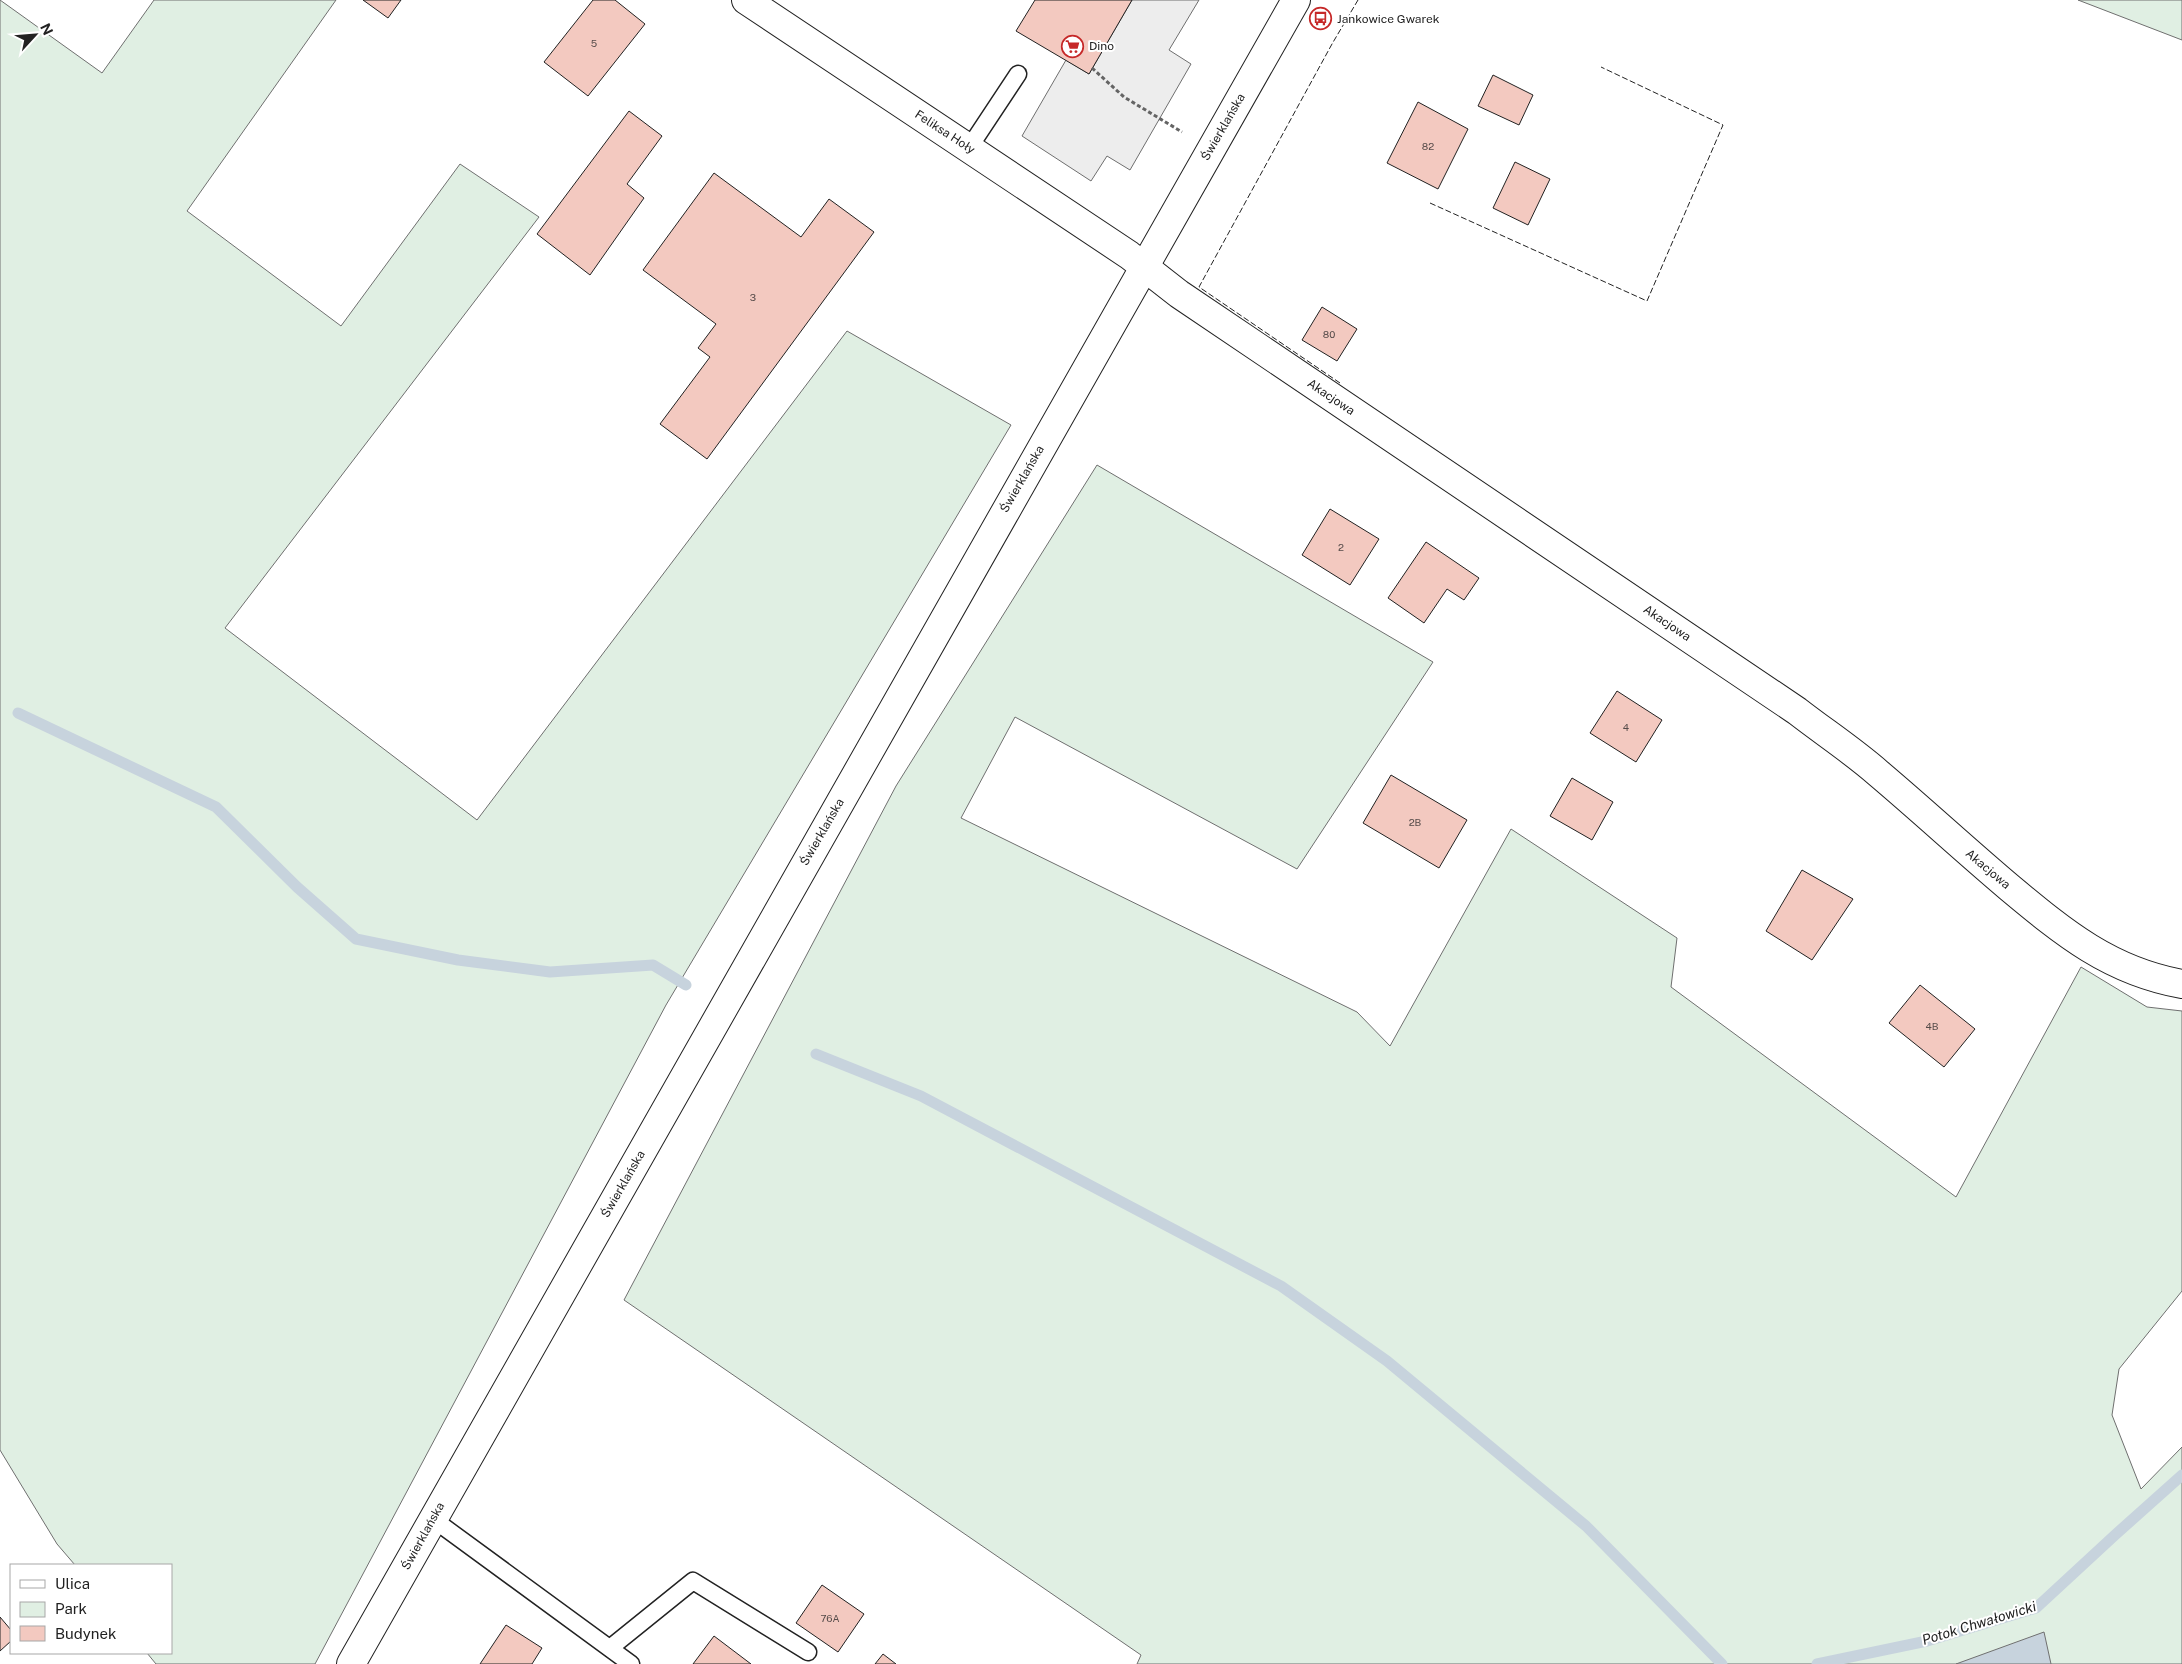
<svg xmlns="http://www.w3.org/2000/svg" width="2182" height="1664" font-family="'Public Sans',sans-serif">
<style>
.green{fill:#e0efe3;stroke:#6f6f6f}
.parking{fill:#ededed;stroke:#6f6f6f}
.water{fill:#c7d3dd;stroke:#6f6f6f}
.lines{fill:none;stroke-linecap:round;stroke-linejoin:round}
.stream{stroke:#c7d3dd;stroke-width:11}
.building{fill:#f3c9c0;stroke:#222}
.service-casing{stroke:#222;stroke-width:19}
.minor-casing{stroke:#222;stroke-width:30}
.secondary-casing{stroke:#222;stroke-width:30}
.path{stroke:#646464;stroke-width:3;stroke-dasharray:4 2.5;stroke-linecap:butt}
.service{stroke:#fff;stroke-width:16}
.minor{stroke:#fff;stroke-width:28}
.secondary{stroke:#fff;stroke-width:28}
.fence{stroke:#222;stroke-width:1;stroke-dasharray:6 2.5;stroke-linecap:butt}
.labels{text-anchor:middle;stroke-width:4;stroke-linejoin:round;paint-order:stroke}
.number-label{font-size:10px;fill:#564c4a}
.poi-label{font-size:12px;fill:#222;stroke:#fff;text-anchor:start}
.street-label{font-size:12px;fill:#222;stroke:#fff}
.water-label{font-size:14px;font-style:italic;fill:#222;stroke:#fff}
</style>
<rect width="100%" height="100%" fill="#fff"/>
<!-- green -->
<g class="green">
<polygon points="0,0 102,73 154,0 336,0 187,211 341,326 460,164 539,217 225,628 477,820 847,331 1011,425 666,1005 315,1664 156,1664 147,1653 171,1653 171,1565 75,1565 57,1544 0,1450"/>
<polygon points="2078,0 2182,0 2182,40"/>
<polygon points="1097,465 1433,662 1297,869 1015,717 961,818 1357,1012 1390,1046 1511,829 1677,938 1671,987 1956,1197 2081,967 2147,1007 2182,1011 2182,1291 2119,1369 2112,1415 2141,1489 2182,1447 2182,1664 1137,1664 1141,1655 624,1300 896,786"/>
</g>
<!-- parking -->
<polygon class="parking" points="1132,0 1199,0 1169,50 1191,64 1130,170 1107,156 1091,181 1022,136 1066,60 1089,74"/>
<!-- water -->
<polygon class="water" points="2044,1632 2051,1664 1956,1664"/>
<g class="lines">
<!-- stream -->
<g class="stream">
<polyline points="18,713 216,807 297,887 356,939 458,960 550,972 653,965 686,985"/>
<polyline points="816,1054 921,1096 1281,1286 1387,1361 1586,1526 1722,1664"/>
<polyline points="1817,1664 1927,1641 2036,1608 2115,1535 2182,1475"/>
</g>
</g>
<!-- building -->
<g class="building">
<polygon points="363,0 401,0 388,18"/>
<polygon points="593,0 615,0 645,24 588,96 544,62"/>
<polygon points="1035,0 1132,0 1089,74 1016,31"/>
<polygon points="1493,75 1533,95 1519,125 1478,106"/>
<polygon points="1418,102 1468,129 1438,189 1387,163"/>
<polygon points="629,111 662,136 627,184 644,198 590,275 537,234"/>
<polygon points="1515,162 1550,179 1528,225 1493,208"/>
<polygon points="714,173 801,237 829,199 874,232 707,459 660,424 710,357 698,348 716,324 643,270"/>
<polygon points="1322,307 1357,329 1337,361 1302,340"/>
<polygon points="1330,509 1379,539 1350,585 1302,555"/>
<polygon points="1426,542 1479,578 1464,600 1447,589 1424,623 1388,598"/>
<polygon points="1617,691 1662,720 1636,762 1590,733"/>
<polygon points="1391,775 1467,820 1439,868 1363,823"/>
<polygon points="1572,778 1613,802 1592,840 1550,816"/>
<polygon points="1802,870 1853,899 1812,960 1766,931"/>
<polygon points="1920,985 1975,1029 1944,1067 1889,1023"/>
<polygon points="822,1585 864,1614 838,1652 796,1623"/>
<polygon points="0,1617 11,1630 11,1641 0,1651"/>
<polygon points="506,1625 542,1648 532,1664 480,1664"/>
<polygon points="714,1636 751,1664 693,1664"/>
<polygon points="883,1654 896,1664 875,1664"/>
</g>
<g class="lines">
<defs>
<g id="service">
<polyline points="969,148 1018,74"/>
<polyline points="433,1519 631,1664"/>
<polyline points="610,1648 693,1581 808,1652"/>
</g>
<path id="minor" d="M 746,0 L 1129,255 L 1179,294 L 1797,711 C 1824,732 1853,751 1878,773 C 1923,811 1965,850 2010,888 C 2064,933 2110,971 2182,984"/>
<polyline id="secondary" points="351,1664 1296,0"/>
</defs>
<!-- service casing -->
<use href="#service" class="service-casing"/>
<!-- minor casing -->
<use href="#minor" class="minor-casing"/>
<!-- secondary casing -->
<use href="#secondary" class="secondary-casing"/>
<!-- path -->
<polyline class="path" points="1092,68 1124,97 1182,132"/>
<!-- service -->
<use href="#service" class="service"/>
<!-- minor -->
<use href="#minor" class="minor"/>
<!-- secondary -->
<use href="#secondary" class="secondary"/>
<!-- fence -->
<g class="fence">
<polyline points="1430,203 1647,301 1723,125 1601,67"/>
<polyline points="1340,383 1199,287 1332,44 1358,0"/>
</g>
</g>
<!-- icons -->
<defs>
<symbol id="bus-ring" viewBox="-11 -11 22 22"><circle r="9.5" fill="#fff" stroke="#c62828" stroke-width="1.5"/><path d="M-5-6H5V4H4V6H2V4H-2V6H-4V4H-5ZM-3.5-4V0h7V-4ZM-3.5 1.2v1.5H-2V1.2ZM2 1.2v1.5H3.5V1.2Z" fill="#c62828"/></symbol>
<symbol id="supermarket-ring" viewBox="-11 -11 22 22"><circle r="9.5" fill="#fff" stroke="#c62828" stroke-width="1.5"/><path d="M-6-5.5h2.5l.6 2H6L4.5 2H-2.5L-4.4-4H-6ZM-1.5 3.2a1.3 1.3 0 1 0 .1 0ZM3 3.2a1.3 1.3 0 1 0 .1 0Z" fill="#c62828"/></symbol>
</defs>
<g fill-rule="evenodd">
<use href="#bus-ring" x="1308" y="6" width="25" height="25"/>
<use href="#supermarket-ring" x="1060" y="34" width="25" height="25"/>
</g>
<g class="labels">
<!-- number labels -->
<g class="number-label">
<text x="594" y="47">5</text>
<text x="1428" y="150">82</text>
<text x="753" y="301">3</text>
<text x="1329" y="338">80</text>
<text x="1341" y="551">2</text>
<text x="1626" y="731">4</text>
<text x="1415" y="826">2B</text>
<text x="1932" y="1030">4B</text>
<text x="830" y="1622">76A</text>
</g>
<!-- poi labels -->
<g class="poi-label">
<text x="1337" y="23">Jankowice Gwarek</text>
<text x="1089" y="50">Dino</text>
</g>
<!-- street labels -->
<g class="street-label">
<text transform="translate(1223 127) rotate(-60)" y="4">Świerklańska</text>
<text transform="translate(945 132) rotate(33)" y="4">Feliksa Hoły</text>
<text transform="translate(1331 397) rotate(34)" y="4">Akacjowa</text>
<text transform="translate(1022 479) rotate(-60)" y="4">Świerklańska</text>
<text transform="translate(1667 623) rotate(34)" y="4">Akacjowa</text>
<text transform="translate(822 832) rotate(-60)" y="4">Świerklańska</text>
<text transform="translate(1988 869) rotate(40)" y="4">Akacjowa</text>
<text transform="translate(623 1184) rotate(-60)" y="4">Świerklańska</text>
<text transform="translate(423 1536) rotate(-61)" y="4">Świerklańska</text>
</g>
<!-- water labels -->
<g class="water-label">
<text transform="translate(1979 1623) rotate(-17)" y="5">Potok Chwałowicki</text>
</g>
</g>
<!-- legend -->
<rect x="10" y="1564" width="162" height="90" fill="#ffffff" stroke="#a7a7a7"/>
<rect x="20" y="1580" width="25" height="8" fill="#ffffff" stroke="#a7a7a7"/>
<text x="55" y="1589" font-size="15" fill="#222222">Ulica</text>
<rect x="20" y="1602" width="25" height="15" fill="#e0efe3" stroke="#a7a7a7"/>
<text x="55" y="1614" font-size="15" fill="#222222">Park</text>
<rect x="20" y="1626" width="25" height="15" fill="#f3c9c0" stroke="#a7a7a7"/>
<text x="55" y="1639" font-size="15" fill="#222222">Budynek</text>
<!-- north arrow -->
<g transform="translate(35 35) rotate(64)" stroke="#ffffff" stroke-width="4" paint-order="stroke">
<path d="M0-4L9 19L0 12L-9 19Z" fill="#222222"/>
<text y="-8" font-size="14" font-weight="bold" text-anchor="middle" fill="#222222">N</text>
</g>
</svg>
